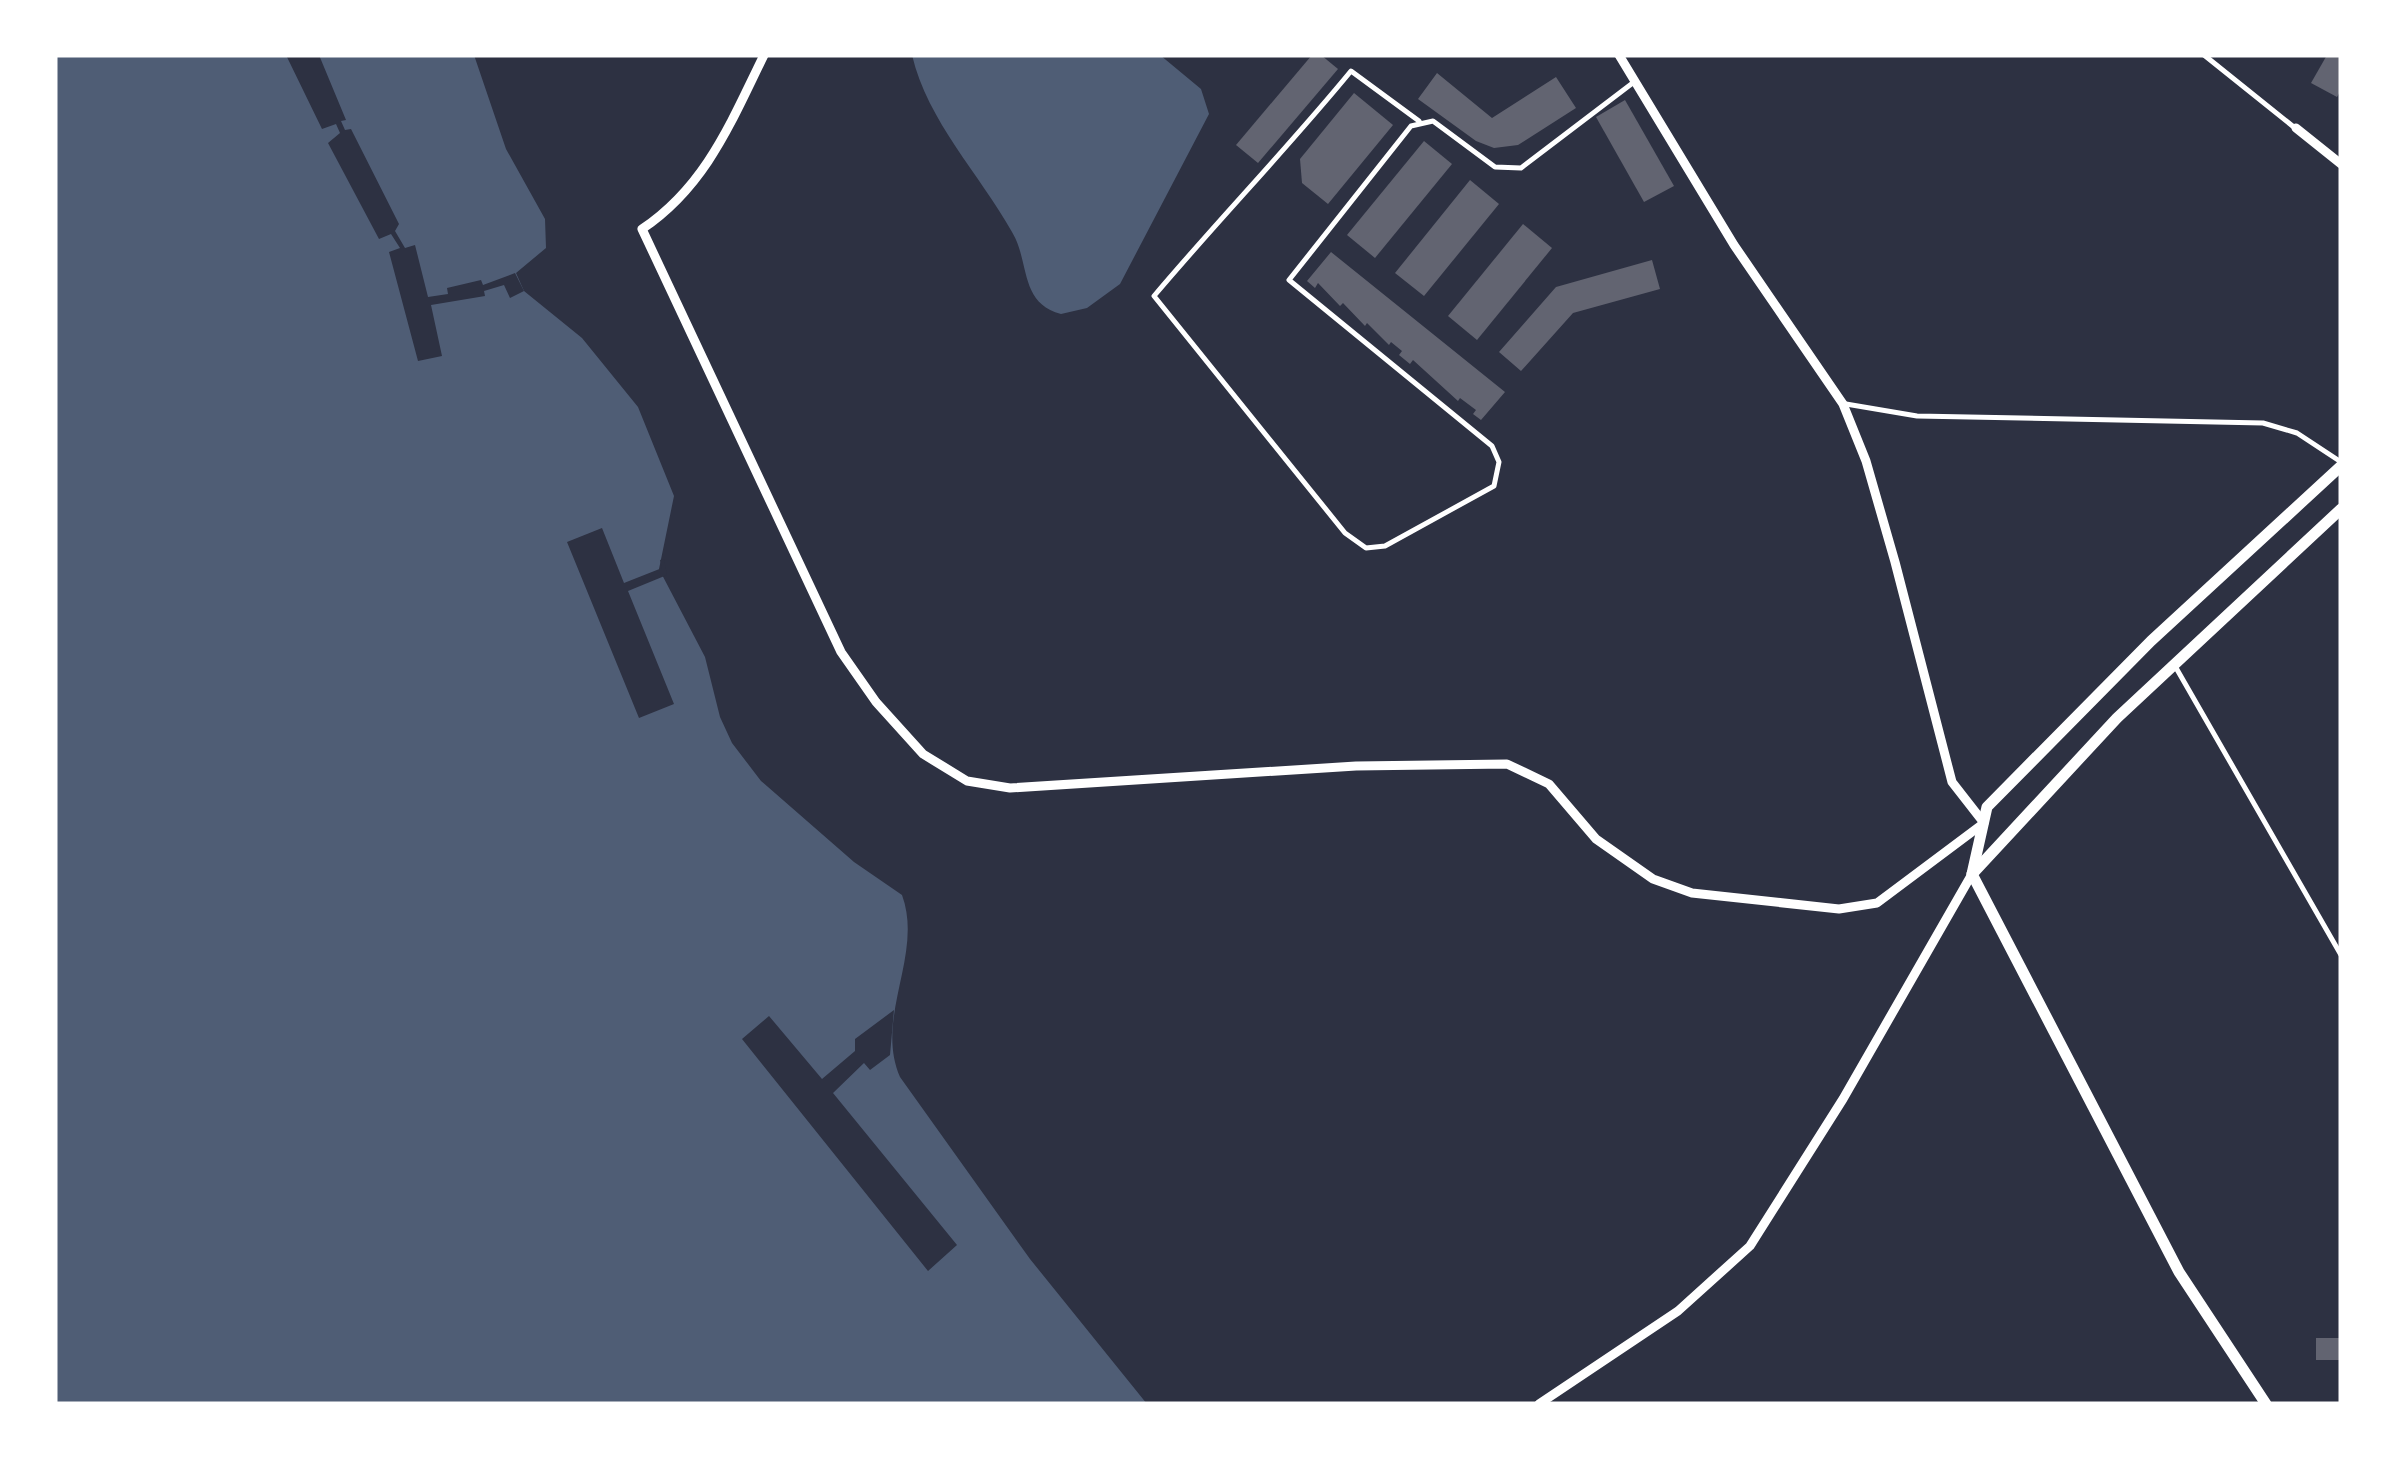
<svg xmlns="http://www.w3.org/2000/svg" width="2396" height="1459" font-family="'PT Sans',sans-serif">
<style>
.water{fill:#4f5d75}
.pier{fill:#2d3142}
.building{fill:#626471}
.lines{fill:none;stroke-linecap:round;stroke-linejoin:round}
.service{stroke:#fff;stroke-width:5}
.minor{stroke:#fff;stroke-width:9}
.tertiary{stroke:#fff;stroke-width:11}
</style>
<rect width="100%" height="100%" fill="#2d3142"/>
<!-- water -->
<g class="water">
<path d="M 55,55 L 474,55 L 506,149 L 545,219 L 546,248 L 516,273 L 524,291 L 582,338 L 638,407 L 674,496 L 659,569 L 705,657 L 720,717 L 732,743 L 761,781 L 854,862 L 902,895 C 924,955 874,1017 900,1077 L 1030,1259 L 1147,1404 L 55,1404 Z"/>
<path d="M 912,55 L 1160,55 L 1201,89 L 1209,114 L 1120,284 L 1087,308 L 1061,314 C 1019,303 1030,262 1012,232 C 979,173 928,122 912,55 Z"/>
</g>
<!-- pier -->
<g class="pier">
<polygon points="286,55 319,55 346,120 341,121 345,130 351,129 399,224 395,231 405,248 415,245 428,297 448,294 447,288 481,280 483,285 515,273 524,291 510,298 504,285 484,291 485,296 431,305 442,356 418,361 389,252 400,248 391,234 379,239 328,143 340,133 336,124 322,129"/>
<polygon points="602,528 624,583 662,568 660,560 664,559 667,575 628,591 674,704 639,718 567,542"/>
<polygon points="894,1010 890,1055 870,1070 864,1063 833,1093 957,1245 928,1271 742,1039 769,1016 822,1079 855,1051 855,1039"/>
</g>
<!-- building -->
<g class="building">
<polygon points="1312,55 1321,55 1338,69 1258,163 1236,145"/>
<polygon points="2327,55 2341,55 2341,90 2337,97 2311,83"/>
<polygon points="1437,73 1492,118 1556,77 1576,108 1518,145 1494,148 1476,141 1418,99"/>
<polygon points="1354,93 1393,125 1328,204 1302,183 1300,159"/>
<polygon points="1625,100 1674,186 1644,202 1596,117"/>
<polygon points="1424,141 1452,164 1375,258 1347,235"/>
<polygon points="1470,180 1499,204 1424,296 1395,273"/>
<polygon points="1523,224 1552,248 1477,340 1448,316"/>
<polygon points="1331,252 1505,392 1481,420 1473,414 1476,410 1460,398 1458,401 1413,360 1410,364 1399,355 1402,351 1391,342 1389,345 1367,323 1365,326 1343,303 1340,306 1318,283 1315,288 1307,281"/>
<polygon points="1652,260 1660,289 1573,313 1521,371 1499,352 1556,287"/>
<rect x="2316" y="1338" width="25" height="22"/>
</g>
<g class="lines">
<!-- service -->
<g class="service">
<polyline points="2204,55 2295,128"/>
<path d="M 1419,121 L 1351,71 C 1287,149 1219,219 1154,296 L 1345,533 L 1366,548 L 1385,546 L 1494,486 L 1499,462 L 1492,446 L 1289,280 L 1411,126 L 1433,121 L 1495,167 L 1521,168 L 1634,82"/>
<polyline points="1846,404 1917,416 2263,423 2297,433 2341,462"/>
<polyline points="2175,666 2341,955"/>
</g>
<!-- minor -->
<g class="minor">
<path d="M 764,55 C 731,122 706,186 642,229 L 841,652 L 876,702 L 923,754 L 967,781 L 1010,788 L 1356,766 L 1507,764 L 1549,784 L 1596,839 L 1653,879 L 1692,893 L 1839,909 L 1877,903 L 1984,823 L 1952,782 L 1895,562 L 1866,461 L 1843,404 L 1734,245 L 1619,55"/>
<polyline points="2296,128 2341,164"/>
<polyline points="1539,1404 1678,1311 1750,1246 1843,1099 1972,874"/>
</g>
<!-- tertiary -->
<g class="tertiary">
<polyline points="1975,871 2117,718 2341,509"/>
<polyline points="1972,874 2179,1272 2266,1404"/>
<polyline points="1972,874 1987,807 2151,641 2341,466"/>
</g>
</g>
<!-- border -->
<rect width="2396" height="1459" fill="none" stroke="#ffffff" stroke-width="115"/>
</svg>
